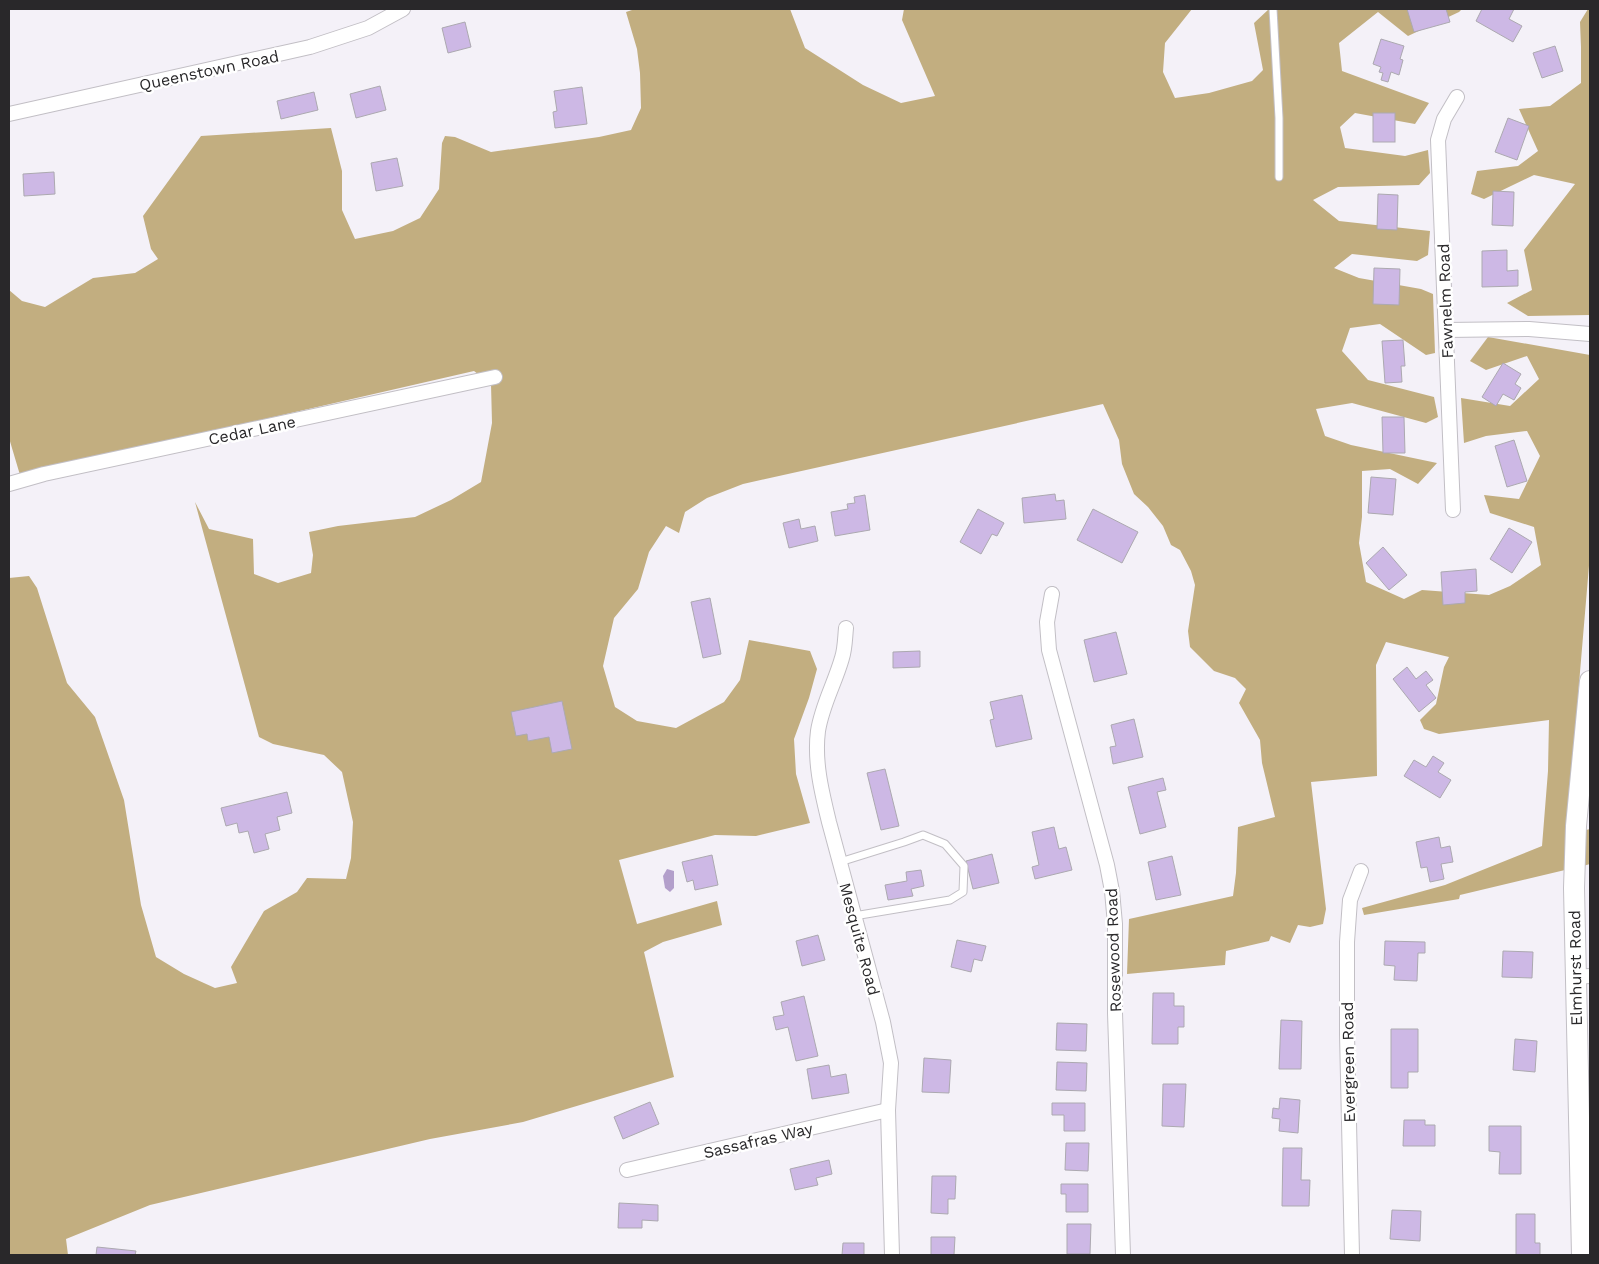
<svg xmlns="http://www.w3.org/2000/svg" width="1599" height="1264" font-family="'Work Sans',sans-serif">
<style>
.forest{fill:#c2ae80}
.water{fill:#b39fcb}
.building{fill:#cdb8e5;stroke:#aca9b0}
.lines{fill:none;stroke-linecap:round;stroke-linejoin:round}
.lane-casing{stroke:#c2bfc5;stroke-width:9}
.street-casing{stroke:#c2bfc5;stroke-width:16}
.secondary-casing{stroke:#c2bfc5;stroke-width:22}
.lane{stroke:#fff;stroke-width:7}
.street{stroke:#fff;stroke-width:14}
.secondary{stroke:#fff;stroke-width:20}
.labels{text-anchor:middle;stroke-width:5;stroke-linejoin:round;paint-order:stroke}
.street-label{font-size:16px;fill:#29282a;stroke:#fff}
</style>
<rect width="100%" height="100%" fill="#f4f1f8"/>
<!-- forest -->
<g class="forest">
<polygon points="635,9 790,9 805,48 863,85 901,103 935,96 902,20 904,9 1192,9 1165,43 1163,72 1175,98 1209,93 1252,81 1263,70 1254,23 1269,9 1462,9 1459,12 1408,36 1378,12 1339,43 1342,71 1429,103 1415,124 1355,113 1340,127 1345,148 1405,156 1428,150 1430,173 1419,185 1338,187 1313,200 1339,221 1430,231 1428,255 1417,261 1352,254 1334,268 1359,278 1421,289 1433,294 1435,353 1426,355 1380,324 1350,328 1342,351 1368,380 1434,397 1438,417 1426,423 1352,403 1316,409 1325,436 1351,445 1437,463 1418,484 1390,469 1362,471 1362,517 1359,543 1366,582 1404,599 1422,590 1489,595 1510,586 1541,565 1534,527 1490,513 1484,495 1519,499 1540,456 1527,431 1486,436 1464,443 1461,398 1510,406 1539,379 1527,356 1486,370 1470,361 1488,337 1590,355 1590,554 1580,672 1565,870 1460,895 1459,899 1364,915 1362,908 1445,885 1542,846 1548,771 1549,720 1439,734 1424,729 1420,720 1436,704 1444,667 1449,657 1386,642 1376,665 1377,776 1311,782 1326,909 1323,924 1310,927 1298,925 1290,943 1271,936 1269,941 1226,951 1225,965 1127,974 1129,919 1233,896 1236,873 1238,827 1275,817 1262,763 1260,740 1239,703 1246,689 1235,678 1214,671 1190,647 1188,631 1195,585 1191,571 1180,550 1171,545 1163,526 1148,507 1134,494 1122,464 1119,440 1103,404 743,484 707,498 685,512 679,533 666,526 649,552 638,589 614,618 603,666 615,707 637,721 676,728 724,702 740,680 749,640 810,651 817,669 809,698 794,739 796,774 810,823 756,836 715,835 619,860 637,924 717,901 722,925 663,942 644,952 674,1077 523,1122 430,1139 150,1205 66,1239 68,1255 9,1255 9,578 29,576 37,588 67,683 95,717 124,800 141,905 156,957 184,974 215,988 237,983 231,967 264,911 297,892 307,878 346,879 351,858 353,822 342,772 324,755 273,744 259,737 195,502 209,529 253,539 254,574 278,583 311,573 313,555 309,532 338,526 415,517 451,500 481,482 492,423 491,384 474,371 20,475 9,438 9,290 22,301 45,307 93,278 135,273 158,259 151,249 143,216 201,136 331,128 342,171 342,210 355,239 393,231 420,218 439,189 442,143 445,136 455,137 491,152 599,137 631,130 641,108 640,73 637,49 626,12"/>
<polygon points="1588,9 1590,9 1590,315 1528,316 1507,303 1532,290 1524,250 1575,184 1534,175 1484,199 1471,194 1477,171 1518,166 1538,151 1519,109 1550,106 1581,83 1581,47 1580,22"/>
<polygon points="1590,829 1590,864 1583,866 1586,830"/>
</g>
<!-- water -->
<polygon class="water" points="667,869 674,871 674,888 670,892 665,888 663,876"/>
<!-- building -->
<g class="building">
<polygon points="1407,9 1446,9 1450,22 1414,32"/>
<polygon points="1482,9 1514,9 1509,19 1522,26 1513,42 1476,21"/>
<polygon points="465,22 471,47 448,53 442,28"/>
<polygon points="1381,39 1404,46 1400,59 1403,60 1399,75 1391,72 1388,82 1381,80 1383,73 1379,72 1381,67 1373,64"/>
<polygon points="1555,46 1563,71 1542,78 1533,53"/>
<polygon points="380,86 386,110 356,118 350,94"/>
<polygon points="582,87 587,124 555,128 553,112 557,111 554,91"/>
<polygon points="314,92 318,110 281,119 277,101"/>
<rect x="1373" y="113" width="22" height="29"/>
<polygon points="1508,118 1529,126 1517,160 1495,152"/>
<polygon points="397,158 403,186 376,191 371,163"/>
<polygon points="54,172 55,194 24,196 23,174"/>
<polygon points="1493,191 1514,192 1513,226 1492,225"/>
<polygon points="1378,194 1398,195 1397,230 1377,229"/>
<polygon points="1507,250 1507,271 1518,270 1518,286 1482,287 1482,251"/>
<polygon points="1374,268 1400,269 1399,305 1373,304"/>
<polygon points="1403,340 1405,366 1401,366 1402,382 1385,383 1382,341"/>
<polygon points="1503,363 1521,374 1515,384 1521,388 1514,400 1503,394 1496,406 1482,397"/>
<polygon points="1382,417 1404,417 1405,453 1383,453"/>
<polygon points="1514,440 1527,481 1507,487 1495,446"/>
<polygon points="1371,477 1396,479 1393,515 1368,513"/>
<polygon points="1055,494 1056,501 1064,500 1066,519 1024,523 1022,498"/>
<polygon points="865,495 870,530 835,536 831,512 848,509 847,504 855,503 854,497"/>
<polygon points="978,509 1004,523 997,536 992,534 981,554 960,542"/>
<polygon points="1093,509 1138,532 1122,563 1077,540"/>
<polygon points="799,519 801,529 815,526 818,541 789,548 783,523"/>
<polygon points="1509,528 1532,542 1512,573 1490,559"/>
<polygon points="1383,547 1407,575 1389,590 1366,563"/>
<polygon points="1476,569 1477,591 1465,592 1465,603 1443,605 1441,572"/>
<polygon points="710,598 721,654 703,658 691,602"/>
<polygon points="1116,632 1127,674 1094,682 1084,640"/>
<polygon points="920,651 920,667 893,668 893,652"/>
<polygon points="1407,667 1416,679 1426,671 1433,680 1426,685 1436,698 1419,712 1393,679"/>
<polygon points="1022,695 1032,739 996,747 990,720 994,719 990,702"/>
<polygon points="562,701 572,749 552,753 549,737 528,741 527,734 516,736 511,712"/>
<polygon points="1134,719 1143,757 1113,764 1110,747 1116,746 1111,725"/>
<polygon points="1433,756 1444,763 1438,772 1451,780 1440,798 1404,776 1414,760 1426,767"/>
<polygon points="885,769 899,826 881,830 867,773"/>
<polygon points="1163,778 1166,790 1157,792 1166,827 1140,834 1128,787"/>
<polygon points="287,792 292,813 277,817 280,830 265,834 269,849 254,853 248,831 239,833 237,823 226,826 221,808"/>
<polygon points="1054,827 1059,849 1066,847 1072,870 1035,879 1032,867 1039,865 1032,832"/>
<polygon points="1439,837 1441,848 1450,846 1453,862 1441,864 1444,879 1430,882 1427,867 1421,868 1416,842"/>
<polygon points="992,854 999,883 973,889 966,861"/>
<polygon points="712,855 718,885 695,890 693,880 687,882 682,862"/>
<polygon points="1172,856 1181,895 1156,900 1148,862"/>
<polygon points="921,870 924,886 911,889 913,896 888,900 885,885 907,881 906,872"/>
<polygon points="818,935 825,960 802,966 796,941"/>
<polygon points="957,940 986,946 982,961 974,959 971,972 951,967"/>
<polygon points="1385,941 1425,942 1425,953 1418,953 1417,981 1394,980 1395,966 1384,965"/>
<polygon points="1503,951 1533,952 1532,978 1502,977"/>
<polygon points="1153,993 1174,993 1174,1006 1184,1006 1184,1027 1178,1027 1178,1044 1152,1044"/>
<polygon points="804,996 818,1056 796,1061 788,1027 776,1030 773,1017 784,1015 781,1002"/>
<polygon points="1281,1020 1302,1021 1301,1069 1279,1069"/>
<polygon points="1057,1023 1087,1024 1086,1051 1056,1050"/>
<polygon points="1391,1029 1418,1029 1418,1072 1408,1072 1408,1088 1391,1088"/>
<polygon points="1515,1039 1537,1041 1535,1072 1513,1070"/>
<polygon points="924,1058 951,1060 949,1093 922,1092"/>
<polygon points="1057,1062 1087,1063 1086,1091 1056,1090"/>
<polygon points="829,1065 831,1077 846,1074 849,1093 812,1099 807,1069"/>
<polygon points="1163,1084 1186,1084 1184,1127 1162,1126"/>
<polygon points="1280,1098 1300,1100 1298,1133 1279,1131 1280,1119 1272,1118 1273,1108 1279,1109"/>
<polygon points="650,1102 659,1124 623,1139 614,1117"/>
<polygon points="1052,1103 1085,1103 1085,1131 1064,1131 1064,1115 1052,1115"/>
<polygon points="1404,1120 1425,1120 1425,1125 1435,1125 1435,1146 1403,1146"/>
<polygon points="1489,1126 1521,1126 1521,1174 1499,1174 1500,1152 1489,1151"/>
<polygon points="1066,1143 1089,1143 1088,1171 1065,1170"/>
<polygon points="1283,1148 1302,1148 1301,1180 1310,1180 1309,1206 1282,1206"/>
<polygon points="829,1160 832,1174 816,1178 818,1185 795,1190 790,1169"/>
<polygon points="932,1176 956,1176 955,1199 948,1199 948,1214 931,1213"/>
<polygon points="1061,1184 1088,1184 1088,1212 1066,1212 1066,1194 1061,1194"/>
<polygon points="619,1203 658,1205 658,1221 642,1220 642,1228 618,1228"/>
<polygon points="1392,1210 1421,1211 1420,1241 1390,1239"/>
<polygon points="1516,1214 1535,1214 1535,1243 1540,1243 1540,1255 1516,1255"/>
<polygon points="1067,1224 1091,1224 1090,1254 1067,1254"/>
<polygon points="931,1237 955,1237 954,1255 931,1255"/>
<polygon points="843,1243 864,1243 864,1255 842,1255"/>
<polygon points="97,1247 136,1251 135,1255 96,1255"/>
</g>
<g class="lines">
<defs>
<g id="lane">
<polyline points="1273,9 1279,118 1279,177"/>
<polyline points="840,862 904,842 923,835 945,844 964,866 963,892 950,900 854,916"/>
</g>
<g id="street">
<polyline points="9,114 310,47 368,28 403,9"/>
<polyline points="1446,330 1529,329 1590,334"/>
<polyline points="9,484 44,474 495,377"/>
<polyline points="1453,510 1438,140 1444,119 1457,97"/>
<polyline points="1052,594 1047,622 1049,650 1107,865 1112,891 1115,924 1115,1013 1123,1255"/>
<path d="M 846,628 C 845,638 845,649 842,658 C 835,683 822,705 818,731 C 814,762 822,793 829,822 L 883,1022 L 891,1063 L 888,1110 L 892,1255"/>
<polyline points="1575,977 1590,976"/>
<polyline points="627,1170 888,1110"/>
<polyline points="1352,1255 1347,1034 1347,942 1350,900 1361,871"/>
</g>
<polyline id="secondary" points="1582,1255 1574,888 1576,826 1590,681"/>
</defs>
<!-- lane casing -->
<use href="#lane" class="lane-casing"/>
<!-- street casing -->
<use href="#street" class="street-casing"/>
<!-- secondary casing -->
<use href="#secondary" class="secondary-casing"/>
<!-- lane -->
<use href="#lane" class="lane"/>
<!-- street -->
<use href="#street" class="street"/>
<!-- secondary -->
<use href="#secondary" class="secondary"/>
</g>
<g class="labels">
<!-- street labels -->
<g class="street-label">
<text transform="translate(209 70) rotate(-12)" y="6">Queenstown Road</text>
<text transform="translate(1445 301) rotate(-92)" y="6">Fawnelm Road</text>
<text transform="translate(252 430) rotate(-12)" y="6">Cedar Lane</text>
<text transform="translate(860 939) rotate(75)" y="6">Mesquite Road</text>
<text transform="translate(1113 950) rotate(-92)" y="6">Rosewood Road</text>
<text transform="translate(1575 968) rotate(-91)" y="6">Elmhurst Road</text>
<text transform="translate(1348 1062) rotate(-91)" y="6">Evergreen Road</text>
<text transform="translate(758 1140) rotate(-13)" y="6">Sassafras Way</text>
</g>
</g>
<!-- border -->
<rect width="1599" height="1264" fill="none" stroke="#29282a" stroke-width="20"/>
</svg>
